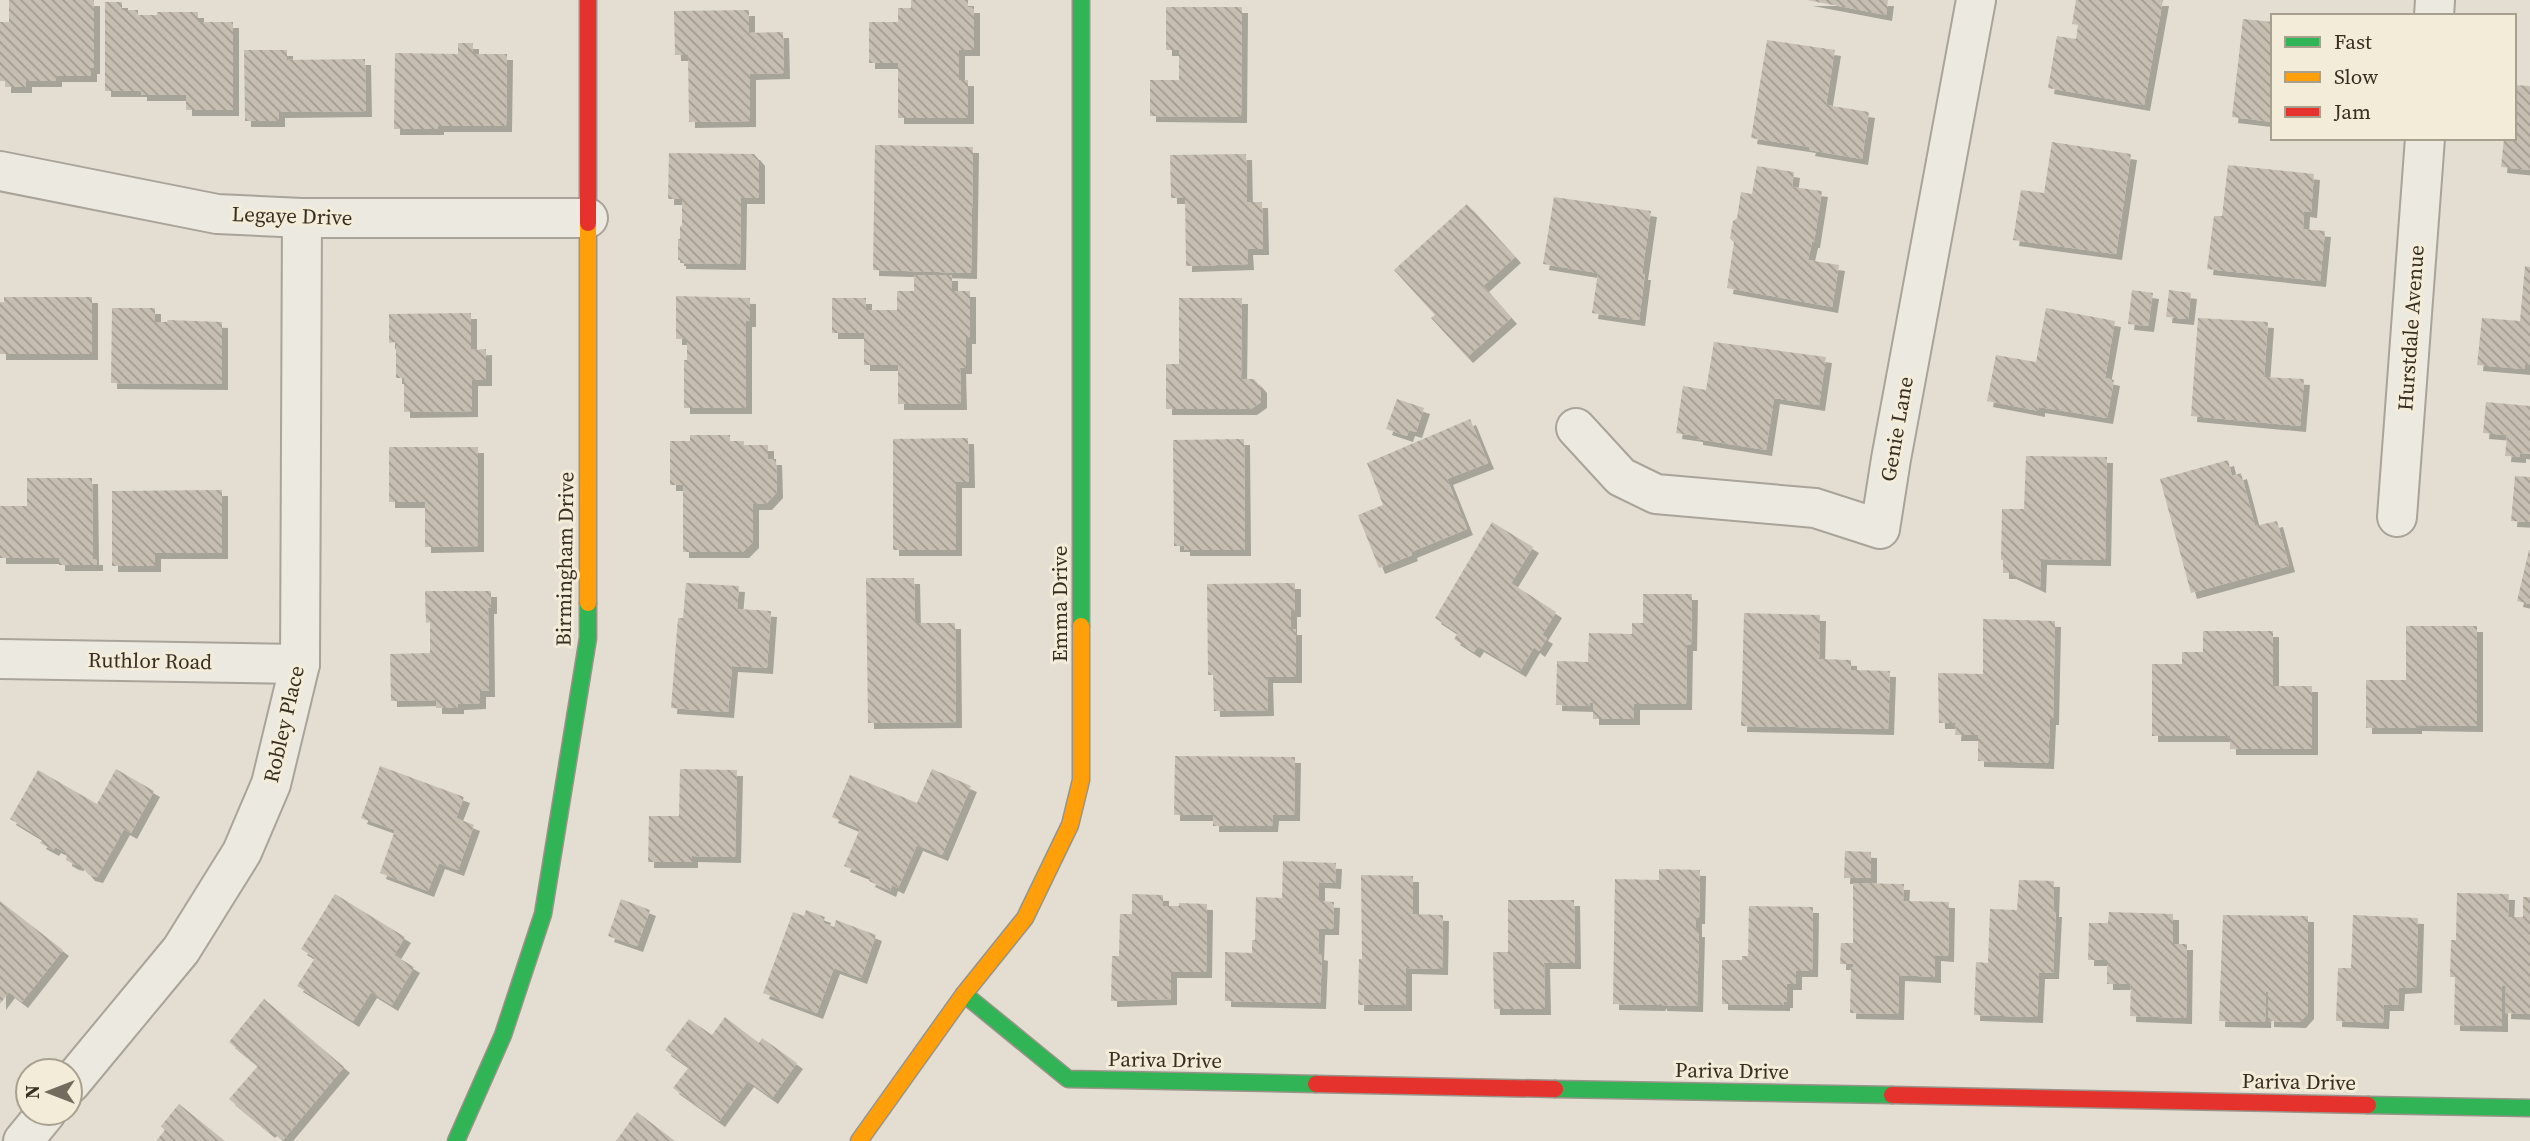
<svg xmlns="http://www.w3.org/2000/svg" width="2530" height="1141" font-family="'Source Serif 4',serif">
<style>
.building{fill:url(#building-back-hatch);filter:url(#shadow)}
.lines{fill:none;stroke-linecap:round;stroke-linejoin:round}
.street-casing{stroke:#a9a399;stroke-width:42}
.fast-casing{stroke:#999389;stroke-width:19}
.slow-casing{stroke:#999389;stroke-width:19}
.jam-casing{stroke:#999389;stroke-width:19}
.street{stroke:#ece9e1;stroke-width:38}
.fast{stroke:#30b455;stroke-width:16}
.slow{stroke:#ff9f0a;stroke-width:16}
.jam{stroke:#e5322d;stroke-width:16}
.labels{text-anchor:middle;stroke-width:6;stroke-linejoin:round;paint-order:stroke}
.street-label{font-size:21px;fill:#382d21;stroke:#f3ecd8}
</style>
<defs>
<pattern id="building-back-hatch" width="6" height="6" patternUnits="userSpaceOnUse" patternTransform="scale(1.75)"><rect width="6" height="6" fill="#c7beb2"/><path d="M-1 5l2 2M0 0l6 6M5-1l2 2" fill="none" stroke="#a39b90"/></pattern>
<filter id="shadow"><feDropShadow dx="6" dy="6" stdDeviation="0" flood-color="#0004"/></filter>
</defs>
<rect width="100%" height="100%" fill="#e3ded1"/>
<!-- building -->
<g class="building">
<polygon points="9,0 94,0 94,68 91,68 91,76 56,76 56,81 26,81 26,87 5,87 5,81 0,81 0,22 9,22"/>
<polygon points="911,0 968,0 968,7 974,7 974,50 959,50 959,80 968,80 968,118 898,118 898,63 869,63 869,22 898,22 898,8 911,8"/>
<polygon points="1807,0 1888,0 1886,15"/>
<polygon points="2076,0 2163,0 2144,105 2048,88 2057,36 2076,39 2078,25 2072,24"/>
<polygon points="105,2 122,2 122,10 138,10 138,15 157,15 157,12 198,12 198,22 233,22 233,110 186,110 186,95 141,95 141,91 105,91"/>
<polygon points="1166,7 1242,7 1241,117 1150,116 1150,80 1179,80 1179,50 1166,50"/>
<polygon points="749,10 749,33 783,32 784,73 750,74 750,121 689,122 688,55 675,55 674,11"/>
<polygon points="2243,19 2273,22 2273,122 2232,117"/>
<polygon points="1767,40 1835,50 1826,105 1869,112 1862,159 1809,150 1810,147 1751,138"/>
<polygon points="458,43 473,43 473,54 507,54 506,126 438,126 438,129 394,129 395,53 458,54"/>
<polygon points="244,50 287,50 287,60 365,59 366,111 279,112 279,121 245,121"/>
<polygon points="2514,85 2530,86 2530,170 2501,167 2504,138 2514,138"/>
<polygon points="2052,142 2131,154 2116,254 2013,240 2021,190 2044,193"/>
<polygon points="875,145 973,147 971,273 873,270"/>
<polygon points="669,153 754,154 759,160 759,198 741,198 740,264 680,263 680,260 678,260 678,239 680,239 680,226 682,226 682,199 668,199"/>
<polygon points="1246,154 1247,202 1262,202 1263,249 1247,249 1248,264 1186,266 1185,198 1171,198 1170,155"/>
<polygon points="2228,165 2314,174 2311,212 2304,211 2303,229 2325,231 2320,281 2207,269 2214,216 2222,216"/>
<polygon points="1757,166 1794,172 1792,187 1822,191 1814,242 1812,242 1808,260 1839,265 1832,307 1727,288 1734,242 1730,238 1733,221 1737,218 1741,192 1752,194"/>
<polygon points="1554,197 1651,211 1642,274 1645,274 1639,320 1592,313 1598,273 1543,264"/>
<polygon points="1467,204 1515,257 1483,286 1511,318 1467,357 1431,318 1435,315 1394,270"/>
<polygon points="2525,266 2530,267 2530,365 2525,365 2525,369 2477,365 2482,318 2520,321"/>
<polygon points="914,275 952,275 952,291 970,291 970,338 966,338 966,368 960,368 961,404 898,404 898,365 864,365 864,333 832,333 832,298 866,298 866,310 897,310 897,291 914,291"/>
<polygon points="2132,290 2153,293 2148,326 2128,324"/>
<polygon points="2169,290 2191,293 2188,319 2166,317"/>
<polygon points="676,296 750,298 750,321 746,321 746,408 684,408 684,360 687,360 687,339 676,339"/>
<polygon points="4,297 92,297 92,354 0,354 0,302 4,302"/>
<polygon points="1179,298 1242,298 1241,379 1254,379 1261,387 1261,402 1251,409 1166,409 1166,364 1179,364"/>
<polygon points="112,308 155,308 155,322 167,322 168,320 222,322 222,384 111,383"/>
<polygon points="2046,308 2115,321 2105,378 2114,380 2107,418 2039,407 2039,411 1987,401 1996,355 2036,362"/>
<polygon points="471,313 471,350 486,349 486,380 472,380 472,411 404,412 404,378 396,378 396,342 389,343 389,314"/>
<polygon points="2198,318 2268,322 2264,377 2304,379 2300,426 2191,416"/>
<polygon points="1714,342 1826,357 1819,405 1774,398 1766,450 1697,439 1697,436 1676,433 1683,386 1706,390"/>
<polygon points="1397,399 1424,408 1416,432 1409,430 1407,436 1386,429"/>
<polygon points="2486,402 2530,406 2530,454 2520,453 2520,457 2505,456 2507,435 2483,433"/>
<polygon points="1470,419 1488,463 1447,479 1467,529 1411,552 1412,555 1379,568 1358,515 1383,505 1367,463"/>
<polygon points="690,435 730,435 730,441 744,441 744,445 768,445 768,459 776,459 777,492 766,504 753,504 753,542 743,552 683,552 683,485 670,485 670,441 690,441"/>
<polygon points="968,438 969,482 956,482 956,550 893,550 893,439"/>
<polygon points="1244,439 1245,550 1184,550 1184,546 1174,546 1173,440"/>
<polygon points="389,447 478,447 478,546 425,547 425,502 389,502"/>
<polygon points="2026,456 2107,457 2105,560 2041,559 2040,587 2010,573 2003,573 2003,560 2001,560 2002,509 2024,509"/>
<polygon points="2228,460 2232,476 2241,473 2255,526 2277,521 2289,566 2191,593 2160,479"/>
<polygon points="2515,476 2530,477 2530,522 2511,521"/>
<polygon points="27,478 92,478 93,559 97,559 97,565 59,565 59,558 0,558 0,506 27,506"/>
<polygon points="222,490 222,553 155,553 155,566 112,566 112,491"/>
<polygon points="1492,522 1533,547 1511,583 1556,612 1542,635 1547,638 1539,651 1534,647 1520,671 1478,646 1474,652 1454,639 1458,633 1435,618"/>
<polygon points="2529,550 2530,550 2530,604 2517,601"/>
<polygon points="866,578 914,578 915,623 955,623 956,722 868,723"/>
<polygon points="686,583 739,586 737,609 771,611 767,668 732,666 728,712 671,708 678,618 683,618"/>
<polygon points="1295,583 1295,611 1291,611 1291,629 1296,629 1296,677 1267,677 1268,710 1214,711 1213,675 1208,675 1207,584"/>
<polygon points="425,591 491,591 491,608 488,608 489,691 480,691 480,703 458,704 458,708 436,708 436,700 391,701 390,654 430,653 430,622 426,623"/>
<polygon points="1643,594 1692,594 1691,645 1687,645 1686,704 1634,704 1634,719 1593,719 1593,703 1590,703 1590,706 1556,705 1557,661 1588,662 1589,633 1632,634 1632,623 1643,623"/>
<polygon points="1744,613 1820,615 1819,659 1851,660 1851,670 1890,671 1888,729 1741,726"/>
<polygon points="1983,619 2055,621 2053,719 2050,719 2048,763 1978,761 1978,735 1955,735 1956,723 1939,723 1938,673 1983,674"/>
<polygon points="2406,626 2477,626 2477,726 2416,725 2416,728 2366,728 2366,680 2406,680"/>
<polygon points="2203,631 2273,631 2273,686 2312,686 2312,749 2230,749 2230,736 2152,736 2152,664 2182,664 2182,652 2203,652"/>
<polygon points="1175,756 1295,757 1294,815 1273,815 1272,826 1213,826 1213,815 1174,815"/>
<polygon points="380,766 464,797 456,818 474,825 458,870 439,863 428,891 380,873 395,830 361,818"/>
<polygon points="116,769 154,791 131,833 124,829 97,877 89,875 79,863 78,865 73,864 66,860 67,853 55,847 53,850 40,843 43,839 10,819 38,770 97,804"/>
<polygon points="680,769 737,770 735,857 692,856 692,862 648,862 649,816 679,816"/>
<polygon points="932,769 971,786 942,855 917,845 898,888 892,885 890,891 869,881 871,877 844,866 860,829 832,817 850,775 917,803"/>
<polygon points="1845,851 1871,852 1871,878 1844,878"/>
<polygon points="1283,861 1336,863 1335,883 1319,882 1319,901 1334,902 1333,929 1319,929 1318,954 1322,955 1320,1003 1225,1001 1225,952 1252,953 1252,940 1255,940 1256,897 1282,898"/>
<polygon points="1659,869 1700,870 1699,918 1696,918 1696,931 1699,931 1697,1006 1661,1005 1661,1002 1659,1005 1613,1004 1615,879 1659,880"/>
<polygon points="1361,875 1413,876 1413,914 1443,915 1442,969 1406,968 1406,1005 1358,1005 1359,959 1362,959"/>
<polygon points="2019,880 2054,881 2053,911 2056,911 2053,973 2039,973 2037,1017 1974,1015 1976,962 1988,963 1990,909 2017,910"/>
<polygon points="1853,883 1904,884 1903,901 1949,902 1948,956 1935,955 1935,977 1899,975 1898,1014 1850,1013 1851,967 1853,967 1853,964 1840,964 1841,943 1853,943"/>
<polygon points="2457,893 2509,894 2508,917 2523,917 2523,897 2530,897 2530,1014 2505,1013 2506,986 2502,986 2502,1026 2454,1025 2455,977 2450,977 2451,940 2456,940"/>
<polygon points="335,894 405,937 394,955 414,967 392,1005 371,992 353,1021 297,986 315,958 301,949"/>
<polygon points="1132,894 1163,895 1163,906 1179,906 1179,903 1207,904 1206,972 1171,972 1171,999 1111,1001 1112,956 1119,956 1120,914 1132,914"/>
<polygon points="621,899 650,910 637,946 608,936"/>
<polygon points="1508,900 1574,900 1575,963 1544,963 1545,1009 1494,1009 1493,952 1508,952"/>
<polygon points="0,901 63,950 22,1002 9,992 0,1004"/>
<polygon points="1749,906 1813,907 1812,971 1796,971 1796,984 1787,984 1787,1002 1784,1002 1784,1005 1722,1004 1722,960 1742,960 1742,956 1748,956"/>
<polygon points="806,910 825,917 823,923 834,927 836,920 876,935 861,978 834,968 817,1013 763,993 793,912 804,916"/>
<polygon points="2109,912 2173,914 2173,944 2187,944 2186,1018 2130,1016 2131,984 2107,984 2107,960 2088,960 2089,923 2108,923"/>
<polygon points="2223,915 2308,916 2308,1013 2300,1022 2268,1021 2268,992 2266,992 2265,1022 2219,1021"/>
<polygon points="2353,915 2418,918 2416,987 2399,988 2398,1005 2384,1005 2383,1023 2336,1021 2338,968 2351,968"/>
<polygon points="264,999 344,1067 283,1140 271,1130 269,1132 229,1099 258,1066 229,1042"/>
<polygon points="725,1017 759,1043 762,1038 797,1063 772,1098 748,1081 719,1121 673,1088 689,1067 665,1050 689,1019 712,1035"/>
<polygon points="179,1104 225,1141 156,1141 165,1130 161,1126"/>
<polygon points="637,1112 675,1141 616,1141"/>
</g>
<g class="lines">
<defs>
<g id="street">
<polyline points="2434,16 2435,0"/>
<polyline points="0,171 217,214 302,218 588,218"/>
<polyline points="1576,428 1621,477 1656,494 1815,508 1880,529 1891,459 1976,0"/>
<polyline points="2397,517 2425,138"/>
<polyline points="0,659 300,664"/>
<polyline points="70,1084 181,950 242,852 271,784 300,664 302,218"/>
<polyline points="23,1141 46,1113"/>
</g>
<g id="fast">
<polyline points="1081,0 1081,626"/>
<polyline points="964,994 1068,1079 1316,1084"/>
<polyline points="1555,1089 1892,1095"/>
<polyline points="2368,1105 2530,1108"/>
<polyline points="456,1141 503,1035 543,914 588,638 588,603"/>
</g>
<g id="slow">
<polyline points="588,223 588,603"/>
<polyline points="859,1141 964,994 1025,918 1070,825 1081,780 1081,626"/>
</g>
<g id="jam">
<polyline points="588,0 588,223"/>
<polyline points="1316,1084 1555,1089"/>
<polyline points="1892,1095 2368,1105"/>
</g>
</defs>
<!-- street casing -->
<use href="#street" class="street-casing"/>
<!-- fast casing -->
<use href="#fast" class="fast-casing"/>
<!-- slow casing -->
<use href="#slow" class="slow-casing"/>
<!-- jam casing -->
<use href="#jam" class="jam-casing"/>
<!-- street -->
<use href="#street" class="street"/>
<!-- fast -->
<use href="#fast" class="fast"/>
<!-- slow -->
<use href="#slow" class="slow"/>
<!-- jam -->
<use href="#jam" class="jam"/>
</g>
<g class="labels">
<!-- street labels -->
<g class="street-label">
<text transform="translate(292 216) rotate(2)" y="7">Legaye Drive</text>
<text transform="translate(2411 328) rotate(-86)" y="7">Hurstdale Avenue</text>
<text transform="translate(1897 429) rotate(-80)" y="7">Genie Lane</text>
<text transform="translate(565 559) rotate(-89)" y="7">Birmingham Drive</text>
<text transform="translate(1060 604) rotate(-90)" y="7">Emma Drive</text>
<text transform="translate(150 661) rotate(1)" y="7">Ruthlor Road</text>
<text transform="translate(284 724) rotate(-77)" y="7">Robley Place</text>
<text transform="translate(1165 1060) rotate(1)" y="7">Pariva Drive</text>
<text transform="translate(1732 1071) rotate(1)" y="7">Pariva Drive</text>
<text transform="translate(2299 1082) rotate(1)" y="7">Pariva Drive</text>
</g>
</g>
<!-- legend -->
<rect x="2271" y="14" width="245" height="126" fill="#f3ecd8" stroke="#a8a08f" stroke-width="2"/>
<rect x="2285" y="37" width="35" height="10" fill="#30b455" stroke="#a8a08f" stroke-width="2"/>
<text x="2334" y="49" font-size="21" fill="#382d21">Fast</text>
<rect x="2285" y="72" width="35" height="10" fill="#ff9f0a" stroke="#a8a08f" stroke-width="2"/>
<text x="2334" y="84" font-size="21" fill="#382d21">Slow</text>
<rect x="2285" y="107" width="35" height="10" fill="#e5322d" stroke="#a8a08f" stroke-width="2"/>
<text x="2334" y="119" font-size="21" fill="#382d21">Jam</text>
<!-- north arrow -->
<g transform="translate(49 1092) rotate(270)"><circle r="33" fill="#f3ecd8" stroke="#a8a08f" stroke-width="2"/>
<path d="M0-5L12 26L0 18L-12 26Z" fill="#746b5f"/>
<text y="-10" font-size="19" font-weight="bold" text-anchor="middle" fill="#382d21">N</text>
</g>
</svg>
